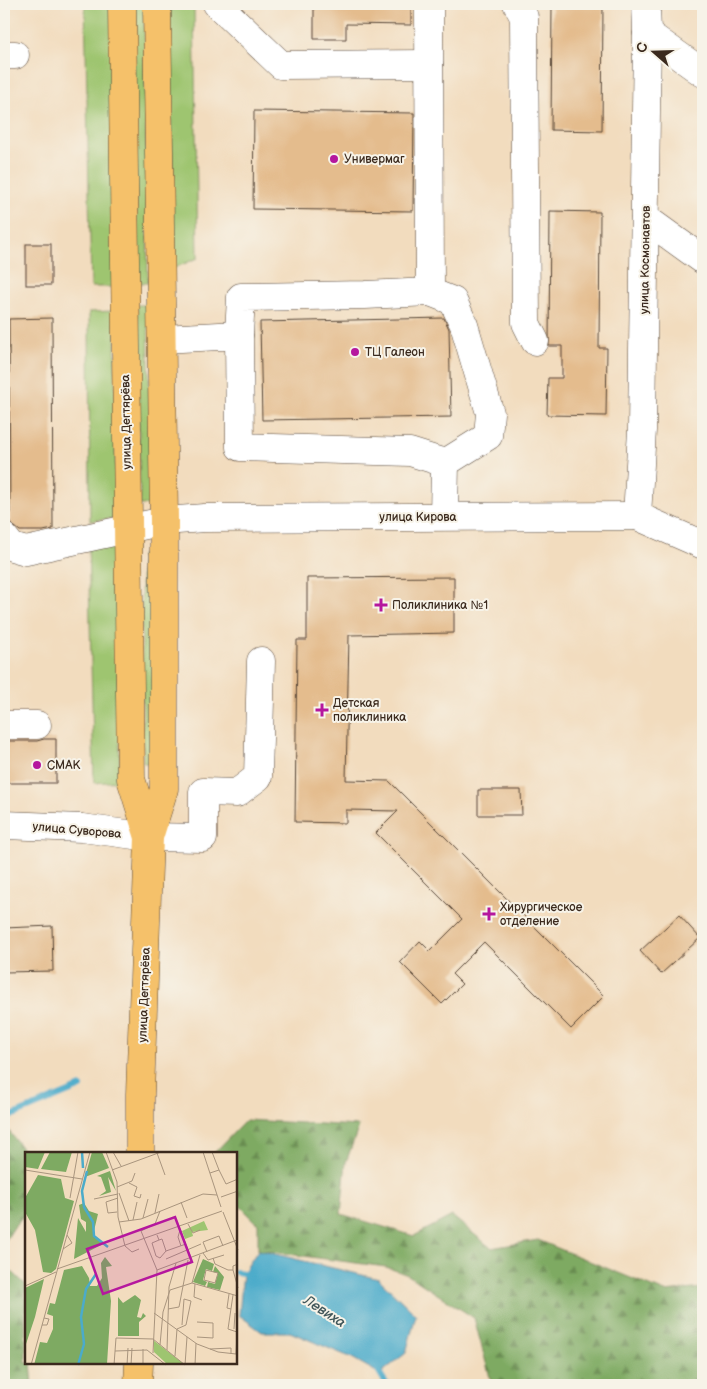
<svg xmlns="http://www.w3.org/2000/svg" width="707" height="1389" font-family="'Balsamiq Sans',sans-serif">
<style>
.green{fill:#9ec570;stroke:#6c7847}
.forest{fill:url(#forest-firs);stroke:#5c6a40}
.water{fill:#4babca;stroke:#436a74}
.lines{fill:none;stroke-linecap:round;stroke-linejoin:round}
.stream{stroke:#4babca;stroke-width:6}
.building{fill:#e4bc8d}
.minor-casing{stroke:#564536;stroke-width:29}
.major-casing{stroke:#564536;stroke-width:29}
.minor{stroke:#fff;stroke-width:28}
.major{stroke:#f5c16b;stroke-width:28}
.poi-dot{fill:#b5179e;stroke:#f7f3e8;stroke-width:2}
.labels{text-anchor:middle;stroke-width:4;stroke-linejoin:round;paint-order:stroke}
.poi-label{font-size:12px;fill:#3b2a1e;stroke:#f7f3e8;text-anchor:start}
.street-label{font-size:12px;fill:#3b2a1e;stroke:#f7f3e8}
.water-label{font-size:14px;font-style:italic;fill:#41575a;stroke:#f7f3e8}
.inset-river{fill:none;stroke:#4babca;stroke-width:2.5}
.inset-road{fill:none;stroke:#a9957e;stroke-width:1}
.view{fill:#b5179e;fill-opacity:0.15;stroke:#b5179e;stroke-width:2.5}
.inset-edge{fill:none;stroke:#3b2a1e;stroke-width:2.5}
</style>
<defs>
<pattern id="forest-firs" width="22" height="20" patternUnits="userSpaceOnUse" patternTransform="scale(1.25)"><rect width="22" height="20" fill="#7eaa62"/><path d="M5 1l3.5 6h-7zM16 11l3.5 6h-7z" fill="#688b50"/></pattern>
</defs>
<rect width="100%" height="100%" fill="#f7f3e8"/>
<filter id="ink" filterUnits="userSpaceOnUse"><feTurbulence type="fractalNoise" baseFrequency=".02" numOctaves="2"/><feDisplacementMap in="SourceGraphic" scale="10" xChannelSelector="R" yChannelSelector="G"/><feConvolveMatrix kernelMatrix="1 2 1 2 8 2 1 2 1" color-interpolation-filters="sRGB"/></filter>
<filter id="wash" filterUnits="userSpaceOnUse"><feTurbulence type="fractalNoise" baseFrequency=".0096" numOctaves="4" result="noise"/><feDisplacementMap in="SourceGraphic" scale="20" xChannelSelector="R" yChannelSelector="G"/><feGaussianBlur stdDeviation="1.12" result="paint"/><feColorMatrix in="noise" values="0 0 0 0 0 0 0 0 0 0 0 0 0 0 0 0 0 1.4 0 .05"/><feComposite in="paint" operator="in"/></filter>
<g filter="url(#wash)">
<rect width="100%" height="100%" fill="#f2dcbe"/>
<!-- green -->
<g class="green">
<polygon points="85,4 112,4 114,287 91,287"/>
<polygon points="194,5 198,258 174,268 169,10"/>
<polygon points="133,6 144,6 148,283 137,283"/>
<polygon points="137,305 148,305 151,505 140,505"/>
<polygon points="115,311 116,518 90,521 89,312"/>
<polygon points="88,541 116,542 120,781 94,783"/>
<polygon points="141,555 152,555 155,763 143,763"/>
</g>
<!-- forest -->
<g class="forest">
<polygon points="246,1120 359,1126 346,1162 341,1214 414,1236 452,1216 491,1248 538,1240 665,1292 703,1288 703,1385 492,1385 474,1318 408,1275 386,1267 258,1250 258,1224 236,1202 236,1153 214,1153"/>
<polygon points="9,1131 26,1154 26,1213 16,1224 4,1243 4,1136"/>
<polygon points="4,1264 25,1284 26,1363 31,1363 33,1385 4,1385"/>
</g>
<!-- water -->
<polygon class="water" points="258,1250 379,1279 416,1315 406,1353 380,1374 352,1358 290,1332 262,1332 239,1315 243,1273"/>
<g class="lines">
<!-- stream -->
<g class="stream">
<polyline points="4,1119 81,1087"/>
<polyline points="236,1272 243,1273 249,1276"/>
<polyline points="376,1367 387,1385"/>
</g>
</g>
<g id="blocks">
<!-- building -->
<g class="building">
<polygon points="552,4 603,4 602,131 551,130"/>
<polygon points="314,5 411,6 411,25 346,24 346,39 314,39"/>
<polygon points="254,111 414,113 413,211 253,209"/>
<polygon points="550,211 600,212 599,348 607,348 606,416 547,415 548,378 562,378 562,346 549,346"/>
<rect x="26" y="244" width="25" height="41"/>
<polygon points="52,318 53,529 43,531 20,531 10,523 9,319"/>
<polygon points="444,318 449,329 451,417 262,420 260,322"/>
<polygon points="454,577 454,633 349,635 346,780 389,781 604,996 571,1029 484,942 452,974 462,984 442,1004 400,962 420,941 430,951 462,919 376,833 398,811 346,810 346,823 295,822 297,640 307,640 307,578"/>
<polygon points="44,739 56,739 56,783 4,783 4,741 37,741"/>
<polygon points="478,790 521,790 522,815 478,815"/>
<polygon points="679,915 700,938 661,974 640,951"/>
<polygon points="52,926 53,971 4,972 4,928"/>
</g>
</g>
</g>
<g filter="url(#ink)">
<use href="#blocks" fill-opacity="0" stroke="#564536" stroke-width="1"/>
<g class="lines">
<defs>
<g id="minor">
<polyline points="217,4 281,65 429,64"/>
<polyline points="517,4 524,17 526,323 535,341"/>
<polyline points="647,33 703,73"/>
<polyline points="4,55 15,55"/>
<polyline points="645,218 703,260"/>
<polyline points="239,335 241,297 365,295 430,292 429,4"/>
<polyline points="162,339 239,335 240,447 410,452 445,463 488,436 490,413 464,325 453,301 430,292"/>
<polyline points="444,516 445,463"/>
<polyline points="637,516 642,430 647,33 646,4"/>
<polyline points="4,537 12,547 26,551 164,521 204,518 637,516 703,545"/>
<polyline points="4,725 37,725"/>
<polyline points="4,825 82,828 149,837 203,838 203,792 237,793 258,777 261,661"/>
</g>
<g id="major">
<polyline points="122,4 131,779 149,837"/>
<polyline points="140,1153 140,1094 149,837 164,789 164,521 157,4"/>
<polyline points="138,1385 139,1363"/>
</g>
</defs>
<!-- minor casing -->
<use href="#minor" class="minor-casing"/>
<!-- major casing -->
<use href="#major" class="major-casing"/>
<!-- minor -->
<use href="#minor" class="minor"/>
<!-- major -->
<use href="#major" class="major"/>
</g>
</g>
<!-- markers -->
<g class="poi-dot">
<circle cx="334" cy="159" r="5"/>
<circle cx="355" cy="352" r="5"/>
<path d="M378.5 597.5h5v5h5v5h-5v5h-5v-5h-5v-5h5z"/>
<path d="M319.5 702.5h5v5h5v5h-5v5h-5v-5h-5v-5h5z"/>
<circle cx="37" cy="765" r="5"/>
<path d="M486.5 906.5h5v5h5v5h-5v5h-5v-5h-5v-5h5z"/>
</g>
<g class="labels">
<!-- poi labels -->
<g class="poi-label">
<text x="344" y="163">Универмаг</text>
<text x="365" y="356">ТЦ Галеон</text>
<text x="392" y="609">Поликлиника №1</text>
<text x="333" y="707">Детская<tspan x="333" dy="14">поликлиника</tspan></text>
<text x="47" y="769">СМАК</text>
<text x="500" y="911">Хирургическое<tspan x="500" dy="14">отделение</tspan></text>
</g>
<!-- street labels -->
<g class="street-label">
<text transform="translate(645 260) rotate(-89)" y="4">улица Космонавтов</text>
<text transform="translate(126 422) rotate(-91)" y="4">улица Дегтярёва</text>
<text x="418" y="521">улица Кирова</text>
<text transform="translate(77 830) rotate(5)" y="4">улица Суворова</text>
<text transform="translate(144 995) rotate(-88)" y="4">улица Дегтярёва</text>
</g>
<!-- water labels -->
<g class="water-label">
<text transform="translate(325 1311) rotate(33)" y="5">Левиха</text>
</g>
</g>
<!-- overview -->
<g transform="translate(25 1152)">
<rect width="212" height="212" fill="#f2dcbe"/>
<path d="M 179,69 L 183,78 L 167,80 L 168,84 L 160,87 L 157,79 ZM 128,188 L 159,212 L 142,212 L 129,200 Z" fill="#9ec570"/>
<path d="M 0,0 L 20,0 L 13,17 L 0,15 ZM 25,0 L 47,0 L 41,20 L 16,17 ZM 67,0 L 77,0 L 84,16 L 60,25 ZM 85,19 L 91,39 L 83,25 L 86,40 L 74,44 L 81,39 L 76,25 L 72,24 ZM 13,23 L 36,27 L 40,46 L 49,49 L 31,117 L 26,121 L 18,120 L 10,78 L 0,60 L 0,46 ZM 59,51 L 64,59 L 73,62 L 68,83 L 78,92 L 49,107 L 53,66 L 61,80 L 61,70 L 56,67 L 54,53 ZM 80,105 L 87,114 L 81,115 L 86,149 L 82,212 L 9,213 L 15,190 L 22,191 L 28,177 L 28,164 L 22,162 L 25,151 L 30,152 L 39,118 L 57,114 L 64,126 L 65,134 L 72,134 L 77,126 L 76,111 ZM 178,107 L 189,112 L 187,119 L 181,117 L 178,128 L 182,130 L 180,134 L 168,130 ZM 190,114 L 199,125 L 195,138 L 182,135 L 183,130 L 190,132 L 193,121 L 188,120 ZM 19,127 L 10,165 L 0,195 L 0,136 ZM 110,143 L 116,148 L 112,165 L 116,166 L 118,161 L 121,164 L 114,170 L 114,184 L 93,184 L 93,145 L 98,151 Z" fill="#7eaa62"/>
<path class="inset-river" d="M 57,0 L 58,16M 62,19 L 57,39 L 59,55 L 68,70 L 69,84 L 83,95M 53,213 L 59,192 L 56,165 L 61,137 L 71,122"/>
<path class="inset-road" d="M 81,0 L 92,30 L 93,65 L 100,94 L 107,100 L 114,97M 88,0 L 96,14M 178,0 L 196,55M 187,0 L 194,18M 132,1 L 140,23M 0,18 L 57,27M 87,18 L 136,0M 185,21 L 194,18 L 201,32 L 213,27M 104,31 L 112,35 L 109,44 L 115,46 L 116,42M 92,35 L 107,29 L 110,21M 94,41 L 104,69M 196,45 L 213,39M 45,46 L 53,0M 69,47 L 93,42M 156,50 L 162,66M 92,60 L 83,61 L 81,50 L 93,46M 198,60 L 213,98M 130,61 L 134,42M 118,66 L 123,47M 108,68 L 112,50M 94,70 L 116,67 L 178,42 L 192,43M 163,72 L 168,81 L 175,78M 154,74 L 166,106M 155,78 L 153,85 L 156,94M 132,83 L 134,88 L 127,91 L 131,104 L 135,106 L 141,99M 134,88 L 137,87 L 141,99 L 161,92M 38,97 L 47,91 L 42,83M 182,100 L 178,90 L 194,84 L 198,94M 178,101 L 183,108 L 199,103M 188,106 L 190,112 L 203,118 L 208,118 L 208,114 L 213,112M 141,107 L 176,92M 32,117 L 197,59M 132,118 L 212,88M 181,118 L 193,121 L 190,131 L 179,128 ZM 208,118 L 213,136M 167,131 L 175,103M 170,132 L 169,145 L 177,148M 0,134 L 31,120M 204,142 L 202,156 L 206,157M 143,157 L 154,155 L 163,108M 129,161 L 172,192 L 193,200 L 211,202 L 212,180 L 203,177 L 208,143M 172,170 L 188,171 L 188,186 L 172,185M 17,173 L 22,173 L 24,167 L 19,166M 209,177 L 210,161M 135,193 L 138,160 L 145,138 L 167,131 L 213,144M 185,197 L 206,196 L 206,202M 142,198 L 144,135 L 151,111M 90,199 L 122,198 L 141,213M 128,201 L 132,118 L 116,79 L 130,72 L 135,59M 150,204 L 152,177 L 161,173 L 166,149 L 159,147 L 157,173M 6,213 L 65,0M 89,213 L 91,186 L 128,187 L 160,213M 102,213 L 103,196M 106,213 L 107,196M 118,213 L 118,197M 160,213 L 162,185M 170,213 L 171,191"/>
<path class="view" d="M 150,65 L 167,110 L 78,142 L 62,97 Z"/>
<rect width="212" height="212" class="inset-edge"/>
</g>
<!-- margin -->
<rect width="707" height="1389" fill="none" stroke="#f7f3e8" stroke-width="20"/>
<!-- north arrow -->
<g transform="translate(654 52) rotate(290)" stroke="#f7f3e8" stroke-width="4" paint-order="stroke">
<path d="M0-4L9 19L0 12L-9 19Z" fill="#3b2a1e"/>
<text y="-8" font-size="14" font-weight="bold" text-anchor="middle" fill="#3b2a1e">С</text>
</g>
</svg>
